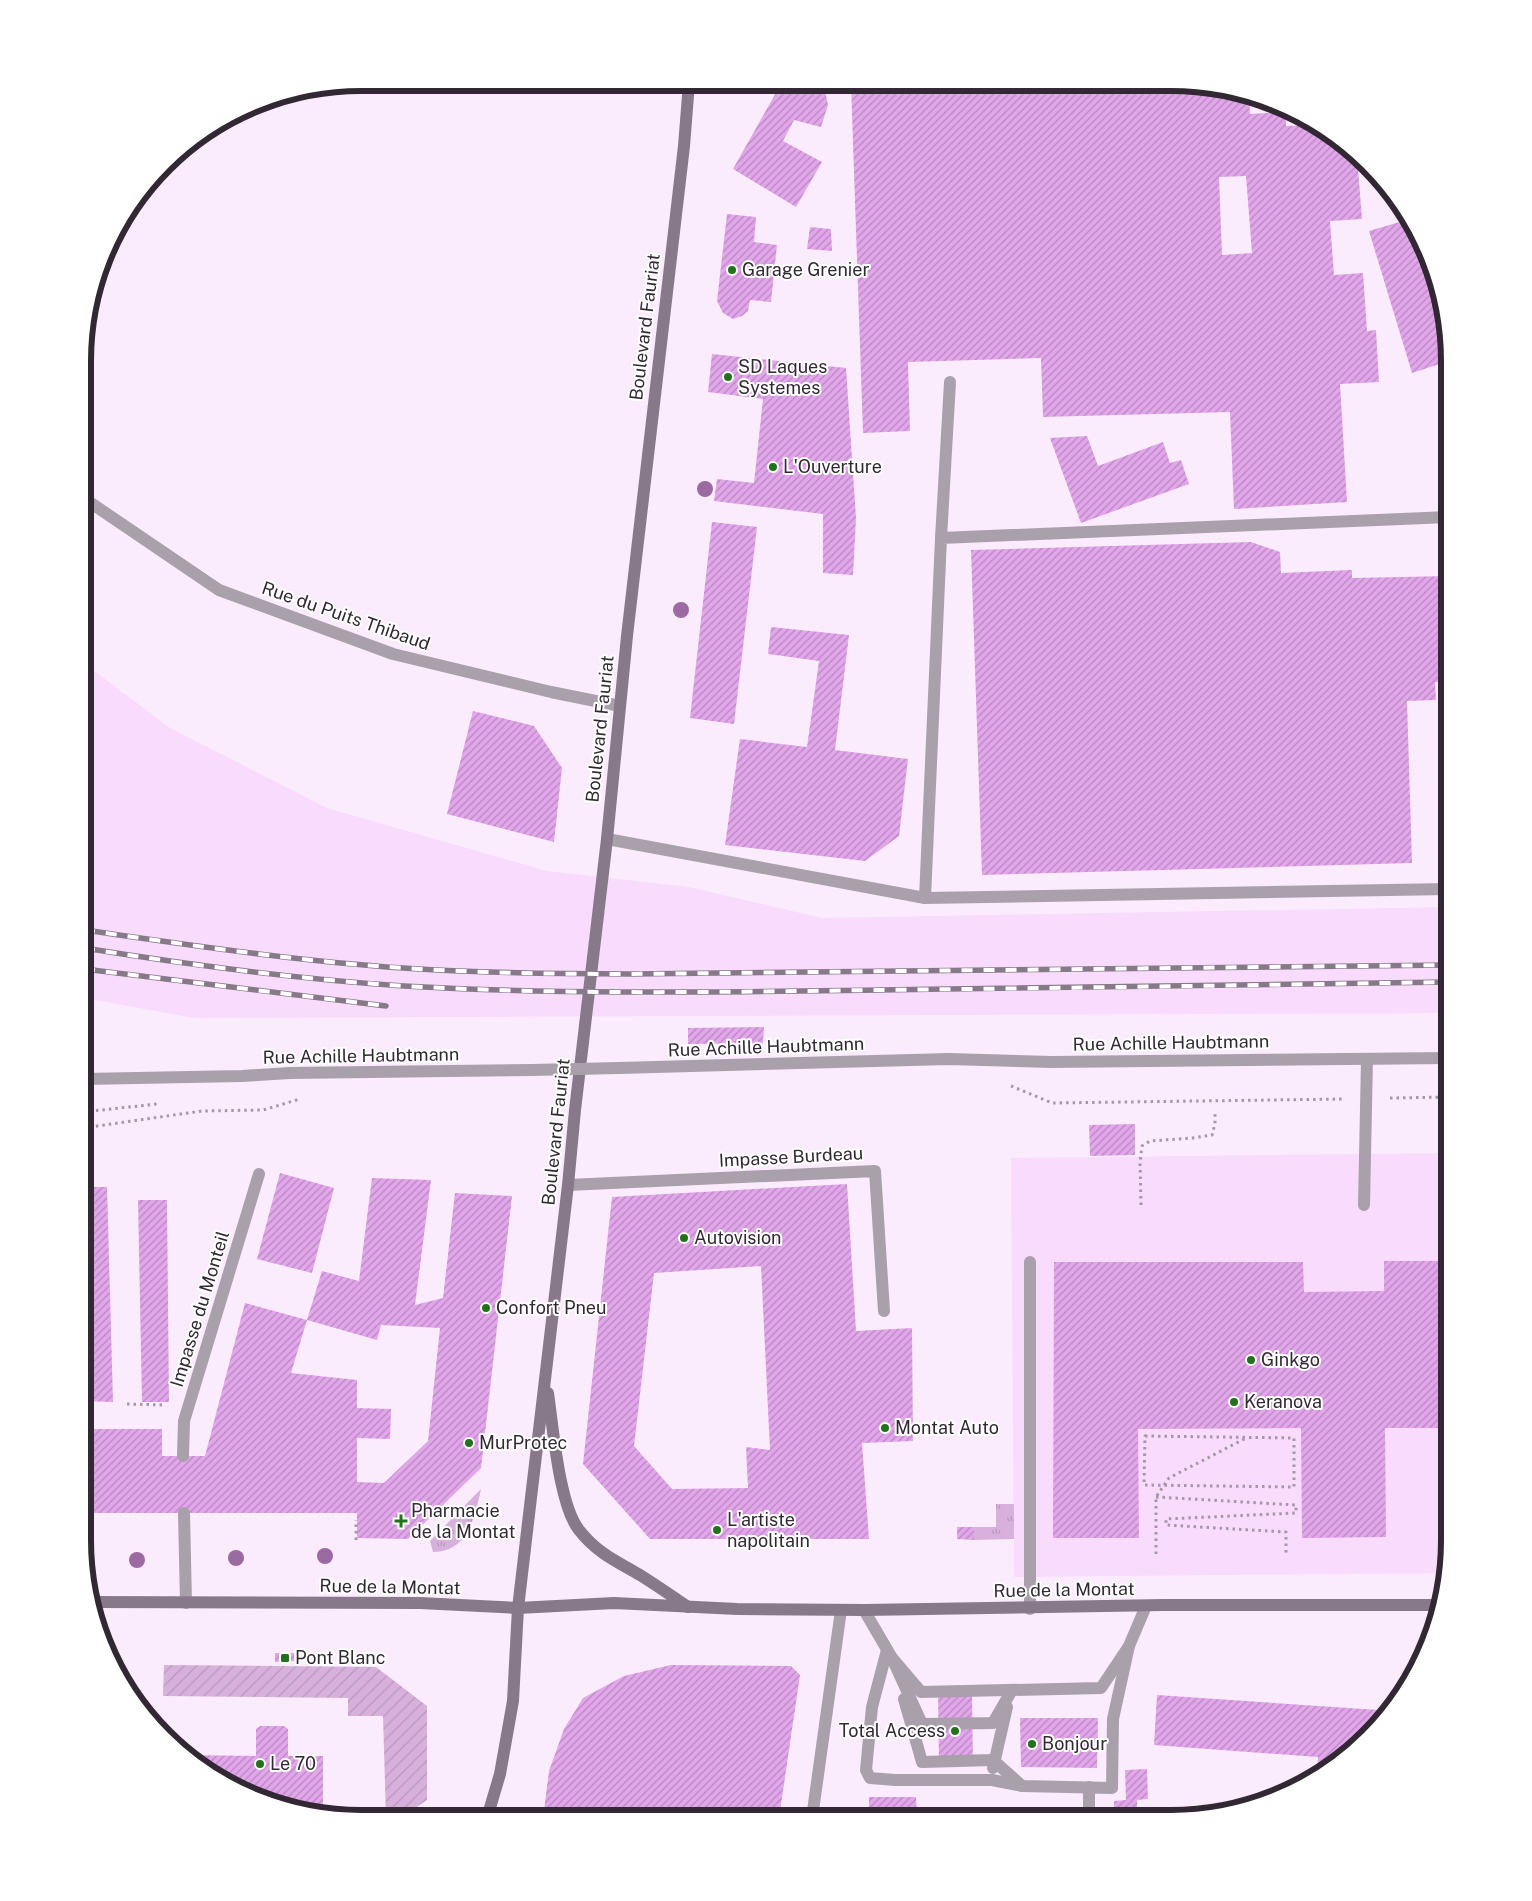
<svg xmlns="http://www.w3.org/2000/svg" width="1532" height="1901" font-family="'Public Sans',sans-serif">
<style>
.built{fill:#f9dbfe}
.grass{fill:url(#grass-tufts)}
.garden{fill:url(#garden-furrows)}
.building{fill:url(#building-hatch);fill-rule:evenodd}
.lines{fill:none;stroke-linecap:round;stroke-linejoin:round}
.path{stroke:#a497a6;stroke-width:3;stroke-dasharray:2.5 4;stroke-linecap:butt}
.service{stroke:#aaa0ac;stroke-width:12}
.minor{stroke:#aaa0ac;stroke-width:12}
.secondary{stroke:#88798a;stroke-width:12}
.rail-casing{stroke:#867a88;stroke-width:5.5}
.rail{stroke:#fff;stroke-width:4;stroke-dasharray:11;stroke-linecap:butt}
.minor-bridge{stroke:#aaa0ac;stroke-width:12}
.tree{fill:#9a6aa1}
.poi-dot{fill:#21721b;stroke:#fff;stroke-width:2}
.labels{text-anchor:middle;stroke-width:4;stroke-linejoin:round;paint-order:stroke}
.poi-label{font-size:18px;fill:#322833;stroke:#fff;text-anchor:start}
.street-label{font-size:18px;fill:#322833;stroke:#fff}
.rim{fill:none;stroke:#322833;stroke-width:6}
</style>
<defs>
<pattern id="grass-tufts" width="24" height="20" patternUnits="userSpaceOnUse" patternTransform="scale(1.25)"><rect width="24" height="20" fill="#d7b1dc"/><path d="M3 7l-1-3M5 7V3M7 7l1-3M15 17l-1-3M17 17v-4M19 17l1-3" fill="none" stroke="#b998bd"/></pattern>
<pattern id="garden-furrows" width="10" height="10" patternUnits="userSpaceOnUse" patternTransform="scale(1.25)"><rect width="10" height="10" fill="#d7b1dc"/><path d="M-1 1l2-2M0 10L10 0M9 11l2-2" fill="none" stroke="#b998bd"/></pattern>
<pattern id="building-hatch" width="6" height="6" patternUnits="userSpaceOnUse" patternTransform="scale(1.25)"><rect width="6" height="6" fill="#e2a6eb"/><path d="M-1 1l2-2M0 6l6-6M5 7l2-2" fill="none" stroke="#b887bf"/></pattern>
</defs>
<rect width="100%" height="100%" fill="#fbecfd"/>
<!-- built -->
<g class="built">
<polygon points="84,663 170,728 327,808 547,871 689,887 822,918 1449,907 1449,1013 194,1018 84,998"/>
<polygon points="1449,1153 1449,1558 1446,1573 1014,1577 1011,1158"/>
</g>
<!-- grass -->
<g class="grass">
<path d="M 481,1489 C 475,1517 468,1552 433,1552 L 430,1541 Z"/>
<polygon points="996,1504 1014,1504 1014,1539 974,1540 974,1527 996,1527"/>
</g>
<!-- garden -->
<polygon class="garden" points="164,1665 376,1667 427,1706 427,1800 400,1818 386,1818 383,1716 348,1716 348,1698 163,1696"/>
<!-- building -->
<g class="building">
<polygon points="779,84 816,84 824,86 828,105 821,127 794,120 783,141 822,162 796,207 733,169 777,91"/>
<path d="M 851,84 L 1208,85 L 1249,96 L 1250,114 L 1286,112 L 1286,126 L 1317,125 L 1326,130 L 1357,157 L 1362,219 L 1330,221 L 1334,275 L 1363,273 L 1367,331 L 1376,330 L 1379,382 L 1340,384 L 1347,502 L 1234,509 L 1230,412 L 1043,417 L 1041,358 L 908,362 L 910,431 L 863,433 ZM 1246,176 L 1252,253 L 1222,255 L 1219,177 Z"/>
<polygon points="727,214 756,217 754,242 777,245 771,302 750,300 748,311 742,316 733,319 723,313 717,301"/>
<polygon points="1410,219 1440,289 1449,361 1412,373 1369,231"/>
<polygon points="810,227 831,229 832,251 807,249"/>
<polygon points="712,354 846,368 856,518 853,575 823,573 823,514 714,501 717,479 754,483 763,399 708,392"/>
<polygon points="1087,436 1098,466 1163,442 1170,463 1181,460 1189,484 1081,523 1050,438"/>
<polygon points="712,522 757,527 734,724 690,718"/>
<polygon points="1251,542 1280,552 1281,573 1352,570 1352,578 1449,576 1449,682 1435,682 1436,700 1407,701 1412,863 982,875 971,550"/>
<polygon points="771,627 849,635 835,750 908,759 899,836 865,861 725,845 740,739 807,747 819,661 768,654"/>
<polygon points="473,711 534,726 562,768 554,842 447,814"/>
<polygon points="764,1027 763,1043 688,1044 688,1028"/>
<polygon points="1135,1124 1135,1155 1090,1156 1089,1125"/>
<polygon points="280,1173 334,1188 312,1273 257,1259"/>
<polygon points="372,1178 431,1180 415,1305 443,1298 455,1193 512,1196 481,1468 408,1539 357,1538 357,1513 83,1513 83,1429 162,1429 162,1456 205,1456 245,1303 307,1320 291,1373 357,1380 357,1408 391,1409 390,1439 357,1438 357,1482 384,1483 428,1441 440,1328 381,1325 377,1340 307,1320 322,1271 359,1281"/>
<path d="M 847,1184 L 856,1331 L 912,1328 L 913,1441 L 862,1443 L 869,1539 L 650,1539 L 583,1464 L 612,1197 ZM 761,1266 L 770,1450 L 746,1447 L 748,1488 L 672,1489 L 634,1446 L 654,1273 Z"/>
<polygon points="83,1187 107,1187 113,1402 83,1401"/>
<polygon points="138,1200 167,1200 169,1402 142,1402"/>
<polygon points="1384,1261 1449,1261 1449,1428 1385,1428 1386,1537 1302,1538 1301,1428 1138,1429 1139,1538 1053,1538 1054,1262 1303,1262 1304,1292 1384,1291"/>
<polygon points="957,1527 974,1527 974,1540 957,1539"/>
<polygon points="275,1653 294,1653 294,1661 275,1662"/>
<polygon points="671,1665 791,1666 800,1675 779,1818 543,1818 549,1771 564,1729 583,1698 624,1676"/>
<polygon points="972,1691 973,1766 939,1766 938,1692"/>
<polygon points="1157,1695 1378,1710 1376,1727 1368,1737 1317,1776 1318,1757 1154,1745"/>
<polygon points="1020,1718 1098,1718 1097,1768 1021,1767"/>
<polygon points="260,1726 284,1726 288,1729 288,1756 323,1756 323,1814 272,1804 207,1772 187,1755 256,1756 256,1729"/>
<polygon points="1147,1769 1148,1799 1137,1800 1137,1818 1114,1818 1114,1801 1126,1800 1125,1770"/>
<polygon points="869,1797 916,1797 917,1818 869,1818"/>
</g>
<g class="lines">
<!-- path -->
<g class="path">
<polyline points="1011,1086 1052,1103 1344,1099"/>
<polyline points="1390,1098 1449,1097"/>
<polyline points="83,1112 157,1104"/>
<polyline points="83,1128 202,1111 263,1110 300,1099"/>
<polyline points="1141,1205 1140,1162 1142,1146 1150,1141 1192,1138 1212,1135 1215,1124 1215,1112"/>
<polyline points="127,1404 165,1405"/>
<polygon points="1145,1436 1294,1438 1294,1487 1144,1485"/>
<polyline points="1156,1497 1296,1505 1296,1513 1166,1519 1166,1525 1286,1532 1286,1553"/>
<polyline points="356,1540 356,1520"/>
<polyline points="1156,1554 1156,1497 1169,1478 1246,1438"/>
</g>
<!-- service -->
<g class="service">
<polyline points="941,538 950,382"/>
<polyline points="607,839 925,898 1449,889"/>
<polyline points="925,898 941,538 1449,517"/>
<polyline points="568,1185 875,1171 884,1311"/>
<polyline points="1364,1205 1367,1059"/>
<polyline points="1030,1262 1030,1609"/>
<polyline points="183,1456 184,1421 259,1174"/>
<polyline points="184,1513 186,1603"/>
<polyline points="864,1610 892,1658 922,1724 993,1723 1012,1690"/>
<polyline points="887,1650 872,1707 866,1770 870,1778 895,1780 992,1780 1023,1786 1112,1788 1113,1719 1129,1646"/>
<polyline points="892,1658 921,1692 1101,1688 1129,1646 1146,1606"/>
<polyline points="904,1699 922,1762 993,1760 1022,1786"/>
<polyline points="993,1768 1007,1707"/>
<polyline points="1089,1787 1089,1818"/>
<polyline points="812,1818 841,1610"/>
</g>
<!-- minor -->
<g class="minor">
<polyline points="85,499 219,590 393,654 551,692 620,706"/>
<polyline points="619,1068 949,1059 1051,1062 1449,1058"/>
<polyline points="83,1079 242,1076 290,1073 532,1070"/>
</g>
<!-- secondary -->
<g class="secondary">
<path d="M 548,1393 C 553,1427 559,1505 579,1530 C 597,1553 616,1561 640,1575 C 656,1585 672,1596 688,1607"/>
<polyline points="91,1602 420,1603 518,1608 614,1603 737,1609 864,1610 1163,1605 1440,1605"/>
<polyline points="487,1818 500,1774 513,1701 518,1608 528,1523 568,1185 575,1110 607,839 627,636 684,146 689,83"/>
</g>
<defs>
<g id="rail">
<path d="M 84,930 C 190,945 296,961 403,968 C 479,973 555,974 631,974 L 1449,965"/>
<path d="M 84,948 C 190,965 297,979 404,986 C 562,995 721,992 879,990 C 1069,988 1259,985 1449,982"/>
<polyline points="84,969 386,1006"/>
</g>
</defs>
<!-- rail casing -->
<use href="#rail" class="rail-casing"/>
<!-- rail -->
<use href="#rail" class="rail"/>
<!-- minor-bridge -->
<polyline class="minor-bridge" points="532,1070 619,1068"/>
</g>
<!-- trees -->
<g class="tree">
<circle cx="705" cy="489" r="8"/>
<circle cx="681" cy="610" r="8"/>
<circle cx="325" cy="1556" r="8"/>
<circle cx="236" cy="1558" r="8"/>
<circle cx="137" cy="1560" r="8"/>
</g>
<!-- markers -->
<g class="poi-dot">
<circle cx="732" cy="270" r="5"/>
<circle cx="728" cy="377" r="5"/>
<circle cx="773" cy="467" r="5"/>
<circle cx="684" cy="1238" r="5"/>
<circle cx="486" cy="1308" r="5"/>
<circle cx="1251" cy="1360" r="5"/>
<circle cx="1234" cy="1402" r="5"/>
<circle cx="885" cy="1428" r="5"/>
<circle cx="469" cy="1443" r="5"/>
<path d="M398.5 1513.5h5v5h5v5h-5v5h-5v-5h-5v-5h5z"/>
<circle cx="717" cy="1530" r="5"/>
<rect x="280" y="1653" width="10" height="10" rx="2.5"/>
<circle cx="955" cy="1731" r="5"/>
<circle cx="1032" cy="1744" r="5"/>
<circle cx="260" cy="1764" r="5"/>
</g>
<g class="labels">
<!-- poi labels -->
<g class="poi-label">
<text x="742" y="276">Garage Grenier</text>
<text x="738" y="373">SD Laques<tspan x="738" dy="21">Systemes</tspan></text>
<text x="783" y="473">L'Ouverture</text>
<text x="694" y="1244">Autovision</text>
<text x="496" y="1314">Confort Pneu</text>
<text x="1261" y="1366">Ginkgo</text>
<text x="1244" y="1408">Keranova</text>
<text x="895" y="1434">Montat Auto</text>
<text x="479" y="1449">MurProtec</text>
<text x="411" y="1517">Pharmacie<tspan x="411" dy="21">de la Montat</tspan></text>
<text x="727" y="1526">L'artiste<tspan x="727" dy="21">napolitain</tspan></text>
<text x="295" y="1664">Pont Blanc</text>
<text x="945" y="1737" text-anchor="end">Total Access</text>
<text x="1042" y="1750">Bonjour</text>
<text x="270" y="1770">Le 70</text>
</g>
<!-- street labels -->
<g class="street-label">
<text transform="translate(645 327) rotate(-83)" y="6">Boulevard Fauriat</text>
<text transform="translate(346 616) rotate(19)" y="6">Rue du Puits Thibaud</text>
<text transform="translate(600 729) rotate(-84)" y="6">Boulevard Fauriat</text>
<text transform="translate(1171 1043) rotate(-1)" y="6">Rue Achille Haubtmann</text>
<text transform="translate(766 1047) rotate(-2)" y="6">Rue Achille Haubtmann</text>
<text transform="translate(361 1056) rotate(-1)" y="6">Rue Achille Haubtmann</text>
<text transform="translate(556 1132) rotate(-84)" y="6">Boulevard Fauriat</text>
<text transform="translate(791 1157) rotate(-3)" y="6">Impasse Burdeau</text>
<text transform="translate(200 1309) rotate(-73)" y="6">Impasse du Monteil</text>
<text transform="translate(390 1587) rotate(1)" y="6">Rue de la Montat</text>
<text transform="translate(1064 1590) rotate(-1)" y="6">Rue de la Montat</text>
</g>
</g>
<!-- crop -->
<path d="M0 0H1532V1901H0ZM361 91H1171A270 270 0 0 1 1441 361V1540A270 270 0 0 1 1171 1810H361A270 270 0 0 1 91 1540V361A270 270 0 0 1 361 91Z" fill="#fff" fill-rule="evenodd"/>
<path class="rim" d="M361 91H1171A270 270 0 0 1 1441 361V1540A270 270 0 0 1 1171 1810H361A270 270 0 0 1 91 1540V361A270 270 0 0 1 361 91Z"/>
</svg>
